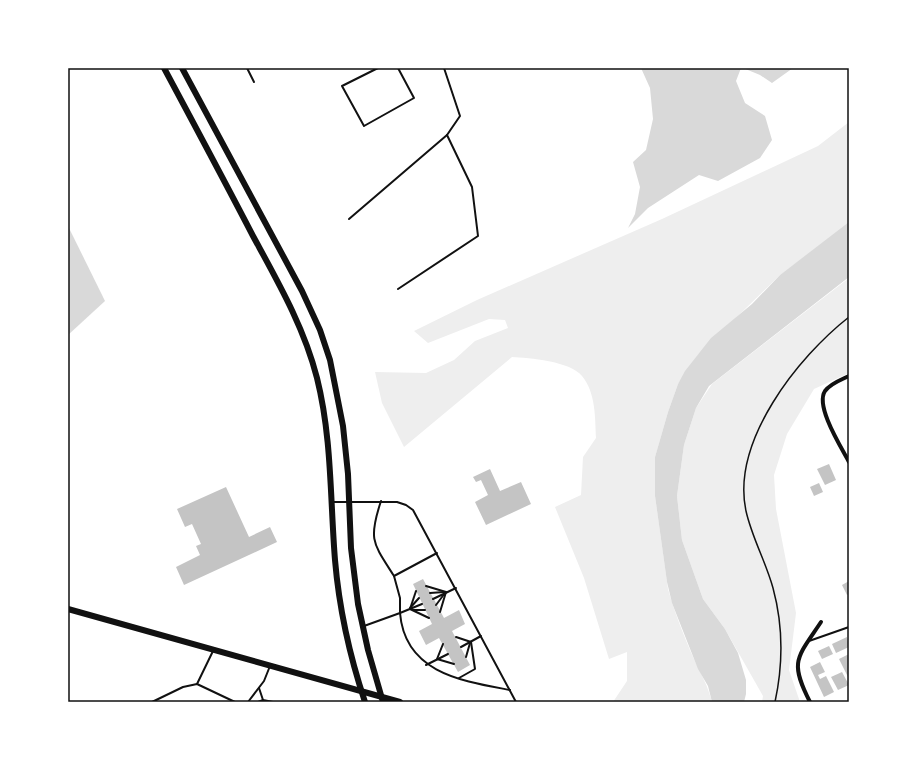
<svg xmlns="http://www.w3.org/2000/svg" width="917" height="770" font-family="'Open Sans',sans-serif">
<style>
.green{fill:#eee}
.water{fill:#d9d9d9}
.building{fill:#c4c4c4}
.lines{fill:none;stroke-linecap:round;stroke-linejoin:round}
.path{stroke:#111;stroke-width:1.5}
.service{stroke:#111;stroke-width:2}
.minor{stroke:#111;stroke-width:4}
.primary{stroke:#111;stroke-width:6}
.neatline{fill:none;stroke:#111;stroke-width:1.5}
</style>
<rect width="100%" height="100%" fill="#fff"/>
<!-- green -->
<g class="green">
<path d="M 849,122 L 849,224 L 780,275 L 698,355 L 678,384 L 668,412 L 655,457 L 655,496 L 668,589 C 674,611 685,639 694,659 C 701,674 708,686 712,702 L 613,702 L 627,681 L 627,652 L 609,659 L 584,578 L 555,507 L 581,495 L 583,457 L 596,438 C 595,418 596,393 582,376 C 570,361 529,358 512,357 L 404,447 L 382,403 L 375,372 L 426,373 L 454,360 L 475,341 L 508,328 L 505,320 L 489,319 L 428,343 L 414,331 L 477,300 L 662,219 L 818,146 Z"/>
<polygon points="849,278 849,373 814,389 787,434 774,475 776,509 796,613 789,670 800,702 762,702 763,696 725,629 703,599 682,540 677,496 684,445 696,408 712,384"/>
</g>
<!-- water -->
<g class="water">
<polygon points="641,68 741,68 736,81 745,103 765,116 772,140 760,158 718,181 699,175 648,208 628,228 635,214 640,187 633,162 646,150 653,119 650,88"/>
<polygon points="743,68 793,68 772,83 760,75"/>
<polygon points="849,222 849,277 709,386 696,408 684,445 677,496 682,540 703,599 725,629 738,653 746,680 746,694 744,702 712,702 708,686 698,669 672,603 667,582 655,496 655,457 668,412 678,384 685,371 711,338 752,304 780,275"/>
<polygon points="68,226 105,301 68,335"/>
</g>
<!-- building -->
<g class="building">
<polygon points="829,464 836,480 825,485 817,469"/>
<polygon points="490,469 500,491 521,482 531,504 486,525 475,502 488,495 481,480 476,482 473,477"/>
<polygon points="819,483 823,492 814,496 810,487"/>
<polygon points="226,487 249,537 270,527 277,542 184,585 176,567 200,555 196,546 201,544 192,524 185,527 177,509"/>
<polygon points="423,579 444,618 459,610 465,624 452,631 470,665 458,672 439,638 426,645 419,631 432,624 413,584"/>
<polygon points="849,581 849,594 847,595 842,585"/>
<polygon points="847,637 849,647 836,653 832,644"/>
<polygon points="829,646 833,654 822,659 818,651"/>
<polygon points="849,654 849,679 839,659"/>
<polygon points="820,662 825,672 818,675 820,679 826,676 834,692 824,697 810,667"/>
<polygon points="842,672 849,685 838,690 831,677"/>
</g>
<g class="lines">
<!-- path -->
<path class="path" d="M 775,702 C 783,665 783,625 773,588 C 766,562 752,538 746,511 C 731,441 798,357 849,317"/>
<!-- service -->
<g class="service">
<polyline points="247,68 254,82"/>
<polyline points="378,68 342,86 364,126 414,98 398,68"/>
<polyline points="349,219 447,135 460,116 444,68"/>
<polyline points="398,289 478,236 472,187 447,135"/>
<path d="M 381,501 C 368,540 373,543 394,576"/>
<polyline points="333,502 397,502 406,505 413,510 516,702"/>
<polyline points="426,586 446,592"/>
<polyline points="430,593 444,592"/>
<polyline points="433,599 456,588"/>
<path d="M 422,604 L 400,613 C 405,673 462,681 510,690"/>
<polyline points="436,605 445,593"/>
<polyline points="410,608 419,598"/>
<polyline points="410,609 429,618"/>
<polyline points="410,609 416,591"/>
<polyline points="413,610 425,610"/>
<polyline points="440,612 446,592"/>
<polyline points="364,626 400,613 400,598 394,576 437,553"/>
<polyline points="456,637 471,642"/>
<polyline points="809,641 849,627"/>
<polyline points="443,644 437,659 454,664"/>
<polyline points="461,647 481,636"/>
<polyline points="466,657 470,643"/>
<polyline points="426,665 448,654"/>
<polyline points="459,678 475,669 471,642"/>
<polyline points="197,684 213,651"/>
<polyline points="259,688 263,700 273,702"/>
<polyline points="152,702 183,687 197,684 235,702"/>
<polyline points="248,702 264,681 270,666"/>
<polyline points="258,702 263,700"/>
</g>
<!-- minor -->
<g class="minor">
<path d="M 849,376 C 841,380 831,383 825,391 C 815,406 841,447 849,462"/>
<path d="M 810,702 C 789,661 797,658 821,622"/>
</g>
<!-- primary -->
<g class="primary">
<path d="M 164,68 C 194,124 224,180 253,236 C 278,282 304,327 317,378 C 332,438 330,498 335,560 C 339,607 350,657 365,702"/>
<polyline points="182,68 302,291 320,330 330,360 343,426 348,474 351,548 358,604 368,650 383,702"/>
<polyline points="68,609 400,702"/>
</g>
</g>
<!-- border -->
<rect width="917" height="770" fill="none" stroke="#ffffff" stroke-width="138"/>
<rect x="69" y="69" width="779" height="632" class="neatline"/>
</svg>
